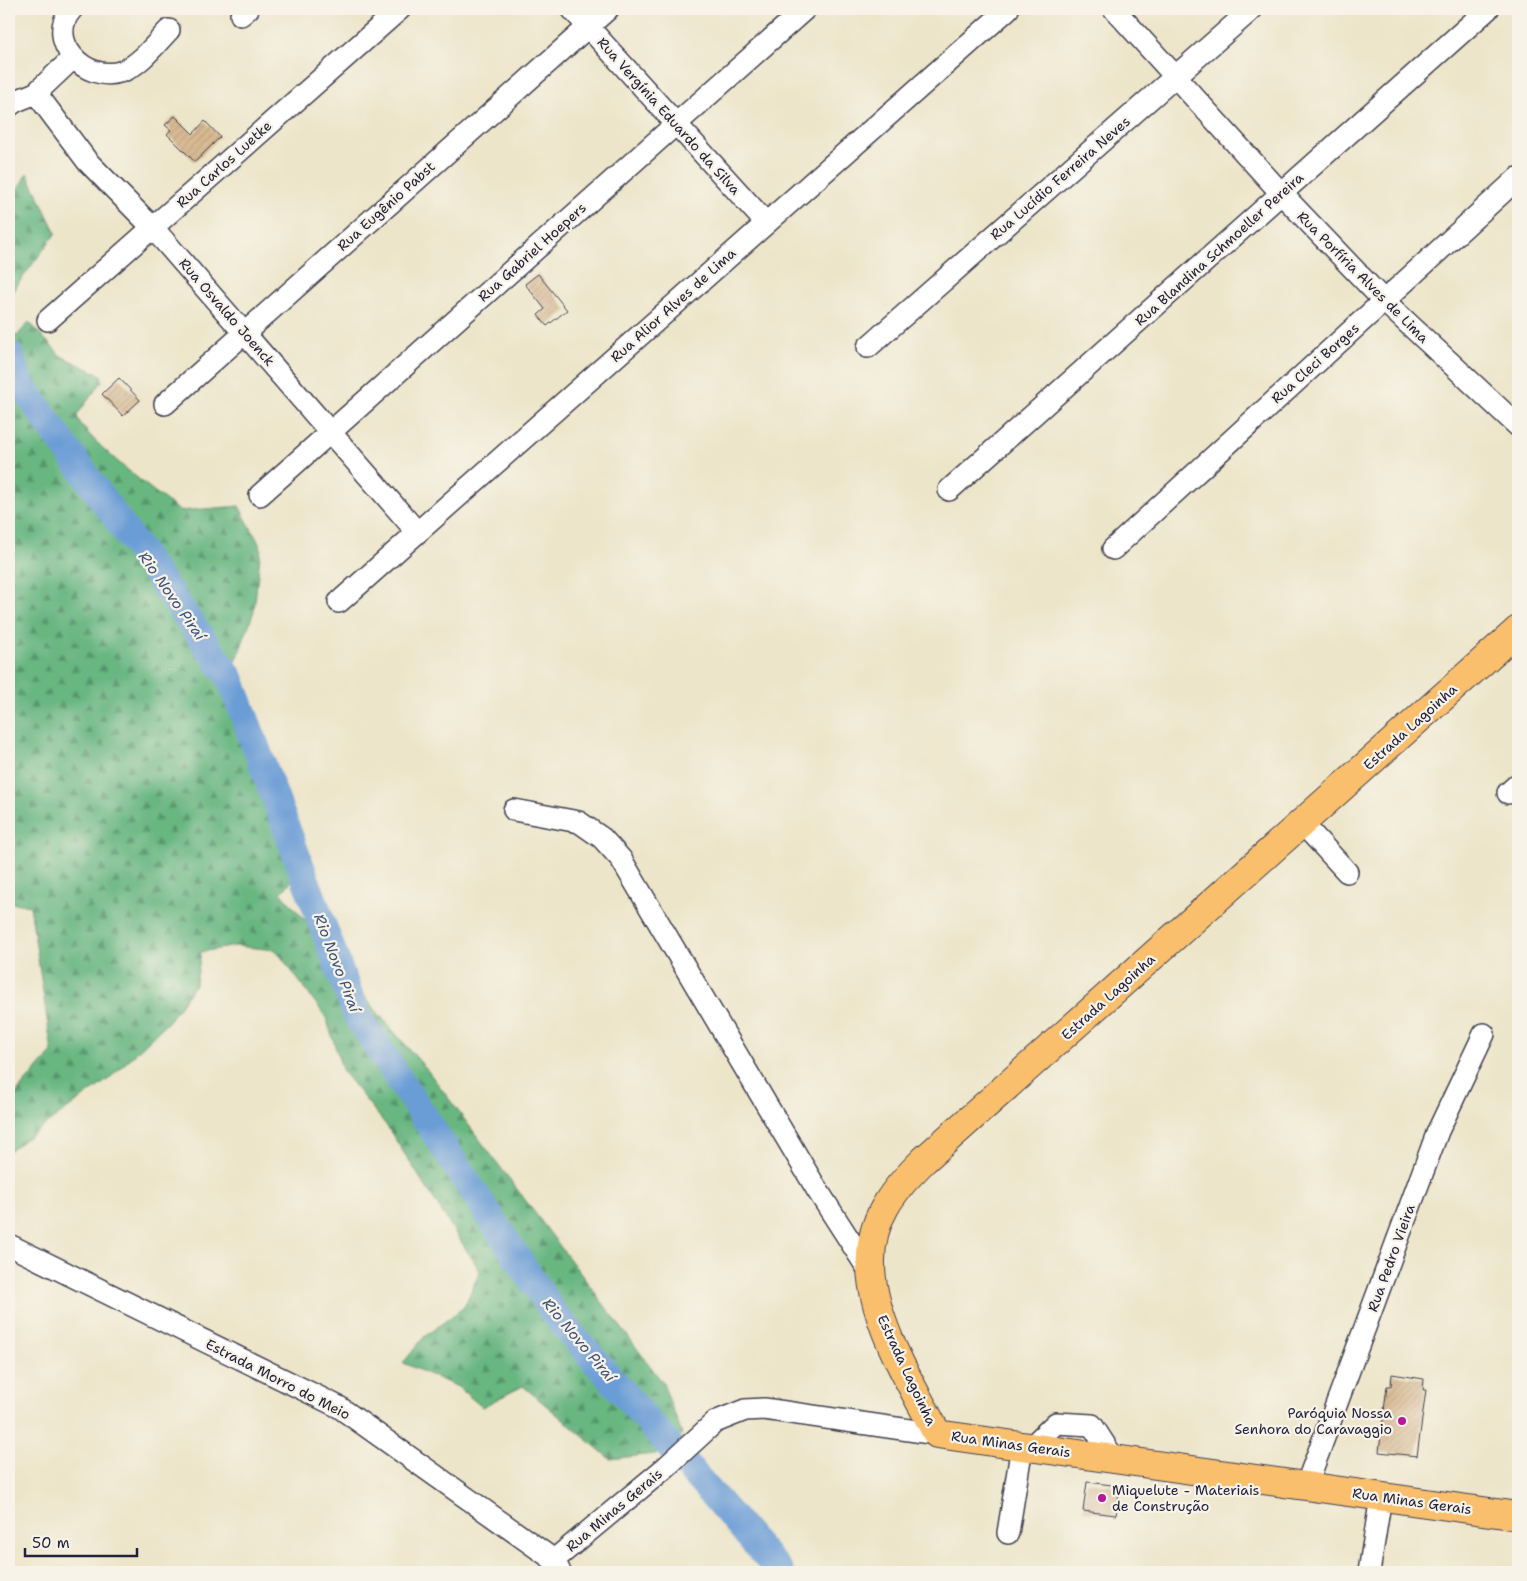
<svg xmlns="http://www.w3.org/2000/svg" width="1527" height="1581" font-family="'Shantell Sans',sans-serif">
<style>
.forest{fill:url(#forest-firs);stroke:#456c5e}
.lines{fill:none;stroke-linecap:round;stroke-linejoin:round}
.river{stroke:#6b9cd5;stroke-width:28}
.building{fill:url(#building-hatch)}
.minor-casing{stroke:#403f50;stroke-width:24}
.major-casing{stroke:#403f50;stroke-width:30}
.minor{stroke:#fff;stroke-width:21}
.major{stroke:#f9bf6d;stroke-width:28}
.poi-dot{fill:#b5179e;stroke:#f7f3e8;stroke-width:2}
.labels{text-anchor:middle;stroke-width:4.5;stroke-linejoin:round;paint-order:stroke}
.street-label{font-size:14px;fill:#22223b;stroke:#f7f3e8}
.poi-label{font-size:14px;fill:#22223b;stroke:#f7f3e8;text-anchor:end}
.water-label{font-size:15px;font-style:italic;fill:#3f5379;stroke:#f7f3e8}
</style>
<defs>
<pattern id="forest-firs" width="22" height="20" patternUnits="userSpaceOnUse" patternTransform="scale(1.25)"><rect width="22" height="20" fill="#68b680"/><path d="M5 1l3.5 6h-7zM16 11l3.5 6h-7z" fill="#55946a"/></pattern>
<pattern id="building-hatch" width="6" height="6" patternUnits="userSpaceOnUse" patternTransform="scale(1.25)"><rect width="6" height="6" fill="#d8b992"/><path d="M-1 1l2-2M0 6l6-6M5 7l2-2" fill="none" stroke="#b99f7f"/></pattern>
</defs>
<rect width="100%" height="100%" fill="#f7f3e8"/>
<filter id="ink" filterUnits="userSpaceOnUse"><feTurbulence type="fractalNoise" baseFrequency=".02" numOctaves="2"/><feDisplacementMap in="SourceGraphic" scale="10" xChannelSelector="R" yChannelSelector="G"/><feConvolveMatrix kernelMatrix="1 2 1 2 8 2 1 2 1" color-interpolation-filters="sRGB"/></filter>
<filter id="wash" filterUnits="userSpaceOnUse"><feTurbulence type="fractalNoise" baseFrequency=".0096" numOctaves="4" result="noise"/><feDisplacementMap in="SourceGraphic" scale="20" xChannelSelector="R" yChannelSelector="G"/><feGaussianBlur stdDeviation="1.12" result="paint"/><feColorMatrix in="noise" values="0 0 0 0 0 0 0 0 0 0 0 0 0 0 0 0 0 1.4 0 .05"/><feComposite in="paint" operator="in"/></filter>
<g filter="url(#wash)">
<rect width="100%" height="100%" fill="#ede5c9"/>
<!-- forest -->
<g class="forest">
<polygon points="27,173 56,233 9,296 9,204"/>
<path d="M 29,322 L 61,356 L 101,375 L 102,381 L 77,415 C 79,435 160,496 180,511 L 239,506 L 261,547 L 254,611 L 230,678 L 302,869 L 281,893 L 308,923 L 372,1006 L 428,1071 L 663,1383 L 682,1434 L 662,1453 L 610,1459 L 523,1386 L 482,1407 L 458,1387 L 403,1363 L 424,1337 L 464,1307 L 480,1271 L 386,1125 L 343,1072 L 326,1017 L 276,950 L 235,946 L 201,952 L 196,983 L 169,1021 L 109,1079 L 9,1151 L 9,1101 L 52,1052 L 30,906 L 9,902 L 9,329 L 17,336 Z"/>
</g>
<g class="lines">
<!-- river -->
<polyline class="river" points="9,354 20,383 230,678 356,1014 555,1315 780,1572"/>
</g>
<g id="blocks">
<!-- building -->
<g class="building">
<polygon points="175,116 193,134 205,121 220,137 195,162 167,134 171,130 165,125"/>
<polygon points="538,274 567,310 547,326 538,315 545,309 525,284"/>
<polygon points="119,378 140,400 123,416 102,394"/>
<polygon points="1392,1374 1424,1379 1423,1390 1426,1390 1417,1456 1379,1452 1387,1386 1391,1386"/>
<polygon points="1087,1482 1120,1486 1116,1515 1083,1511"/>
</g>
</g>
</g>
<g filter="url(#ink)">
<use href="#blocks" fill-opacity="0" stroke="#403f50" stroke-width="1"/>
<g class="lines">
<defs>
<g id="minor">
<path d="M 72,9 C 44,39 85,85 123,71 C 141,64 156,43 169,30"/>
<polyline points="572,9 766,223"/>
<polyline points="1114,9 1281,193 1384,301 1518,426"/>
<polyline points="241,15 248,9"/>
<polyline points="36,93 87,161 153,228 417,532"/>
<polyline points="9,106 16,101 36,93 73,58"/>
<polyline points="48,320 400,9"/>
<polyline points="868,347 1252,9"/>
<polyline points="165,404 608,9"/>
<polyline points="949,490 1488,9"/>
<polyline points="260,495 805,9"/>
<polyline points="1113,549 1518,178"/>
<polyline points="339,602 1008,9"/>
<polyline points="1508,793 1518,784"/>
<polyline points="514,810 579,822 602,838 621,859 816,1188 870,1272"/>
<polyline points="1302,823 1347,872"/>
<polyline points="9,1245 339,1407 554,1560 560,1572"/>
<polyline points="1031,1447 1056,1423 1092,1425 1114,1459"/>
<polyline points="1306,1486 1438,1131 1484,1034"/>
<polyline points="1008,1533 1022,1446"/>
<polyline points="554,1560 666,1467 715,1422 745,1410 764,1409 937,1434"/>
<polyline points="1369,1572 1381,1497"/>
</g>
<path id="major" d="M 1518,630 L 924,1160 C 910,1174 895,1189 885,1207 C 843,1279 904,1369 937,1434 L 1518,1516"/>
</defs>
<!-- minor casing -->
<use href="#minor" class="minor-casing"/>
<!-- major casing -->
<use href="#major" class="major-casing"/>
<!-- minor -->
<use href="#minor" class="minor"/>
<!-- major -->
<use href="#major" class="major"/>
</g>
</g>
<!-- markers -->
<g class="poi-dot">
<circle cx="1402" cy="1421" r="5"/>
<circle cx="1102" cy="1498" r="5"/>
</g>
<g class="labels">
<!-- street labels -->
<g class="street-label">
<text transform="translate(669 116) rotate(48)" y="5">Rua Vergínia Eduardo da Silva</text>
<text transform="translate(224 164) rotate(-42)" y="5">Rua Carlos Luetke</text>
<text transform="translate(1060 178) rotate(-41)" y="5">Rua Lucídio Ferreira Neves</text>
<text transform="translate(386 206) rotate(-42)" y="5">Rua Eugênio Pabst</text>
<text transform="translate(1219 249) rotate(-42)" y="5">Rua Blandina Schmoeller Pereira</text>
<text transform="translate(532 252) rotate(-42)" y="5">Rua Gabriel Hoepers</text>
<text transform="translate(1363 277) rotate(45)" y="5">Rua Porfíria Alves de Lima</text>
<text transform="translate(673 305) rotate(-42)" y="5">Rua Alior Alves de Lima</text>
<text transform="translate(227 312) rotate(49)" y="5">Rua Osvaldo Joenck</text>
<text transform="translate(1315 363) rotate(-42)" y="5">Rua Cleci Borges</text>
<text transform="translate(1410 727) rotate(-42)" y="5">Estrada Lagoinha</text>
<text transform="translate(1108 997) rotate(-42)" y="5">Estrada Lagoinha</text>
<text transform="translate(1391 1258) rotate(-70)" y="5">Rua Pedro Vieira</text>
<text transform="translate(907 1370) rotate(65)" y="5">Estrada Lagoinha</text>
<text transform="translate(278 1379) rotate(27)" y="5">Estrada Morro do Meio</text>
<text transform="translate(1011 1444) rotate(8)" y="5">Rua Minas Gerais</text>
<text transform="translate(1412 1501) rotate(8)" y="5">Rua Minas Gerais</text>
<text transform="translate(614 1510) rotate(-40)" y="5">Rua Minas Gerais</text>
</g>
<!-- poi labels -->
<g class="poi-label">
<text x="1392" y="1418">Paróquia Nossa<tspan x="1392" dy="16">Senhora do Caravaggio</tspan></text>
<text x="1112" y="1495" text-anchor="start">Miquelute - Materiais<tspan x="1112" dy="16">de Construção</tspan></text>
</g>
<!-- water labels -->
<g class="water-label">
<text transform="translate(172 596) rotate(55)" y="5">Rio Novo Piraí</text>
<text transform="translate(337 963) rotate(69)" y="5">Rio Novo Piraí</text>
<text transform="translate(579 1340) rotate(50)" y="5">Rio Novo Piraí</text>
</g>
</g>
<!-- margin -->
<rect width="1527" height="1581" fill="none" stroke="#f7f3e8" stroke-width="30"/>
<!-- scale -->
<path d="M25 1548v8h112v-8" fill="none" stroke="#22223b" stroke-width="2.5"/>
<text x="32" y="1548" font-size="15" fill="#22223b" stroke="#f7f3e8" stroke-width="4" paint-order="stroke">50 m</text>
</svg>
